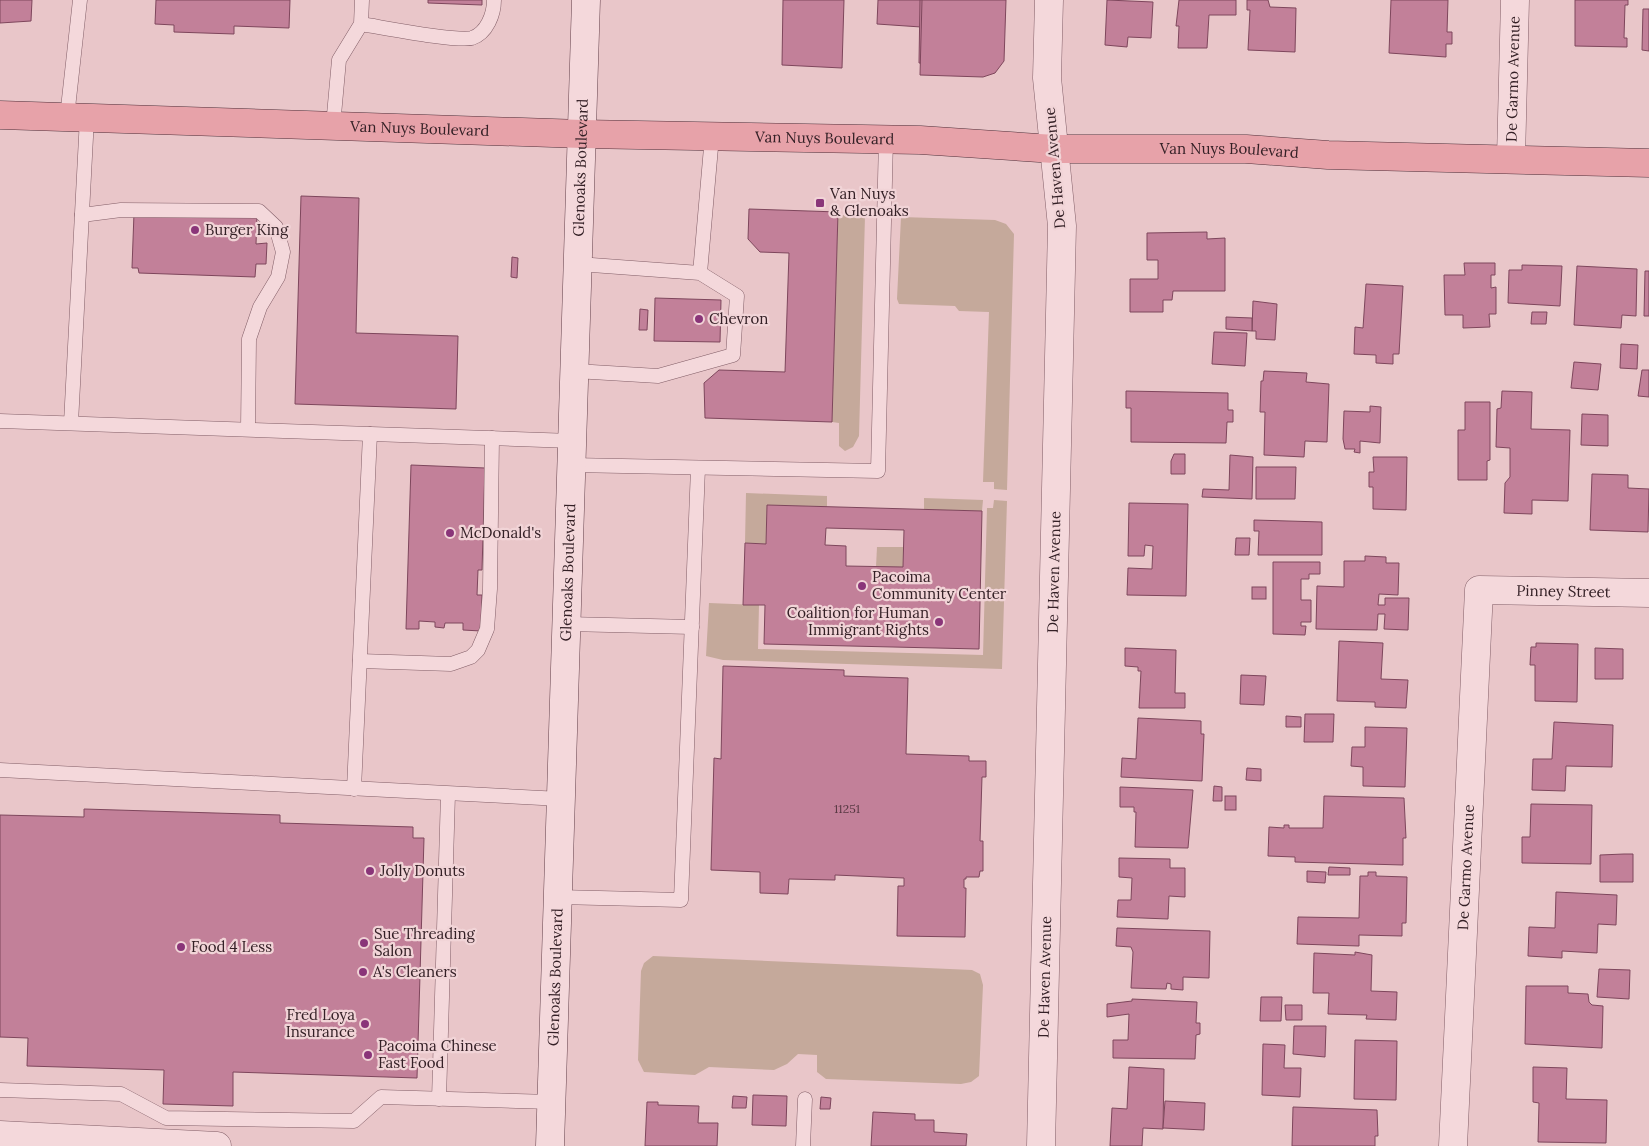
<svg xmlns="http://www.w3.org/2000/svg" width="1649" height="1146" font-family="Lora,serif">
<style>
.green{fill:#c5a99b}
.building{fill:#c28099;stroke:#7e465c;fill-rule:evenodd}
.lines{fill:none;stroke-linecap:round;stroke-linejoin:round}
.lane-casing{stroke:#825e67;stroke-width:15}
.street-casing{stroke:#825e67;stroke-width:29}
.secondary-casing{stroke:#64414b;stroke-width:29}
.primary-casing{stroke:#50313b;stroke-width:29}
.lane{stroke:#f4d8db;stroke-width:14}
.street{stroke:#f4d8db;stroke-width:28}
.secondary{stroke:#f4d8db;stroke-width:28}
.primary{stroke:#e7a2a9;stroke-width:28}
.poi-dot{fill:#8a3579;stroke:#f1d4d7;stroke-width:2}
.labels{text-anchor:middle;stroke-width:4.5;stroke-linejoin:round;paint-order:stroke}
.number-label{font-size:12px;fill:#583843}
.street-label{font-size:15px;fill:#342026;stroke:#f1d4d7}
.poi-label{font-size:15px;fill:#342026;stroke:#f1d4d7;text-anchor:start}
</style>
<rect width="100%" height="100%" fill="#e9c6c9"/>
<!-- green -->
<g class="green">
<polygon points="838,215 865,216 859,436 853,447 845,451 839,446 839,423 832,422"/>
<polygon points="901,217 995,220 1006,224 1014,234 1007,490 994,489 994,482 983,482 989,312 959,311 955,306 899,304 897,299"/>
<polygon points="746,493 827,496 827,507 767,505 766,544 745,543"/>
<polygon points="924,498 983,500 982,511 924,510"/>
<polygon points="994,500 1007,501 1002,669 723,660 706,656 709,603 759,605 758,649 983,655 987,508 993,508"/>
<polygon points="877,547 903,547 903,567 876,567"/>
<polygon points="653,956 972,970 980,974 983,985 979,1076 971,1082 961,1084 826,1079 817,1072 817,1055 798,1054 787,1064 774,1070 709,1067 695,1075 644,1072 638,1060 641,971 644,963"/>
</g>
<!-- building -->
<g class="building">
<polygon points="0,0 32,0 31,21 0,23"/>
<polygon points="156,0 290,0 289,28 234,26 234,34 174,32 174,25 155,24"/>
<polygon points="428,0 482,0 482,5 428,3"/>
<polygon points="783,0 844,0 842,68 782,65"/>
<polygon points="878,0 922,0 921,27 877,24"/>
<polygon points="920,0 998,0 996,66 919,63"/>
<polygon points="922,0 1006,0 1004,61 995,73 983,77 920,75"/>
<polygon points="1107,0 1153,2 1151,38 1128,37 1127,47 1105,45"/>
<polygon points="1179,0 1236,0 1236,15 1209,15 1207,48 1178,48 1179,26 1176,26"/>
<polygon points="1247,0 1268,0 1270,7 1296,8 1295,52 1248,50 1250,10 1247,10"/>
<polygon points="1391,0 1448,0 1447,32 1452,32 1452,44 1446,44 1446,57 1389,53"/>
<polygon points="1575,0 1628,0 1628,5 1625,5 1624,38 1627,38 1627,47 1575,46"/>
<polygon points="1643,9 1649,9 1649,51 1642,50"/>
<polygon points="301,196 359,198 356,333 458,336 456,409 295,404"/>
<polygon points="749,209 838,212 832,422 705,418 704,383 719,370 785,372 789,253 760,252 748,239"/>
<polygon points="134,213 257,216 256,244 267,243 266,264 256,264 255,277 139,273 138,268 132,268"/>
<polygon points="1207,232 1207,239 1225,238 1225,291 1173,291 1172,300 1163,300 1163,312 1130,312 1130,279 1158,279 1158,260 1147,260 1147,233"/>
<polygon points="512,257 518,258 517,278 511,277"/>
<polygon points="1464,263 1495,263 1495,275 1491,275 1491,288 1496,287 1496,314 1489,314 1490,327 1463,328 1463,315 1445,315 1444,275 1465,275"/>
<polygon points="1522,265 1562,266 1560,306 1508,303 1509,270 1522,270"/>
<polygon points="1577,266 1637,269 1636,316 1622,315 1621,328 1574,325"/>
<polygon points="1645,271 1649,271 1649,316 1644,316"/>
<polygon points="1366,284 1403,286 1399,354 1393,354 1393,364 1376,363 1376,355 1354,354 1355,327 1363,328"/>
<polygon points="655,298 721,300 720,342 654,341"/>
<polygon points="1253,301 1277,304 1275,340 1256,339 1256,331 1252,331"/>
<polygon points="640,309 648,310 647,330 639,330"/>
<polygon points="1532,312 1547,312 1546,324 1531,324"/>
<polygon points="1226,317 1252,318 1252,331 1226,329"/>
<polygon points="1214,332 1247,333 1245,366 1212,364"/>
<polygon points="1621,344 1638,345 1637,369 1620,368"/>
<polygon points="1574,362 1601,364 1598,390 1571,388"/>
<polygon points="1642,370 1649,370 1649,397 1638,396"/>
<polygon points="1264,371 1307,373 1306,382 1329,384 1327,442 1305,441 1304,457 1264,455 1265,412 1260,412 1261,381 1263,381"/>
<polygon points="1126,391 1228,393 1228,410 1233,410 1233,422 1227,422 1226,443 1131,442 1131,408 1126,408"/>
<polygon points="1502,391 1532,392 1531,429 1570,430 1568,501 1532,500 1532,514 1504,513 1505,483 1510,477 1510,448 1496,447 1497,409 1501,408"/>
<polygon points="1465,402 1490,402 1490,460 1487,461 1487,480 1458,480 1458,430 1465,430"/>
<polygon points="1370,406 1381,407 1380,443 1360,441 1360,453 1354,452 1355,449 1345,449 1343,439 1344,411 1370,412"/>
<polygon points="1582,414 1608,415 1608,446 1581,445"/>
<polygon points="1174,454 1185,454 1185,474 1171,474 1171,461"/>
<polygon points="1230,455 1253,457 1252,499 1202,497 1203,489 1229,490"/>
<polygon points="1373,457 1407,457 1406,510 1373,509 1373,487 1369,487 1369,472 1374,472"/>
<polygon points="411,465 485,468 482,570 478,570 477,595 482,595 481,631 463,630 463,623 445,623 444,628 435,627 435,622 419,621 419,629 406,629"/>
<polygon points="1256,467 1296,467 1295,499 1256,499"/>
<polygon points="1592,474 1628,475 1628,488 1649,489 1648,532 1590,530"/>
<polygon points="1129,503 1188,504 1186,596 1127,595 1128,568 1152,569 1153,546 1145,545 1144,556 1128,556"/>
<path d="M 767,505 L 982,511 L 979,649 L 764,644 L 765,605 L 743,605 L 745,543 L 766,544 ZM 826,528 L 904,530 L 903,567 L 846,566 L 846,546 L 825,545 Z"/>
<polygon points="1254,520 1322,522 1322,555 1258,555 1259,531 1254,531"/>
<polygon points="1236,538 1250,538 1249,555 1235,555"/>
<polygon points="1365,556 1386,557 1386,563 1399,563 1398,595 1379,594 1378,605 1385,605 1385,598 1409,598 1408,630 1384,629 1385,614 1378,614 1377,630 1316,629 1317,586 1344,587 1344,561 1365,561"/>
<polygon points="1273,562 1320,562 1320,574 1309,574 1309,579 1301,579 1301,600 1311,600 1311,622 1301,622 1301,626 1306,626 1305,635 1273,634"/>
<rect x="1252" y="587" width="14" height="12"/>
<polygon points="1339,641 1383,643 1381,679 1408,680 1406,708 1375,707 1375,702 1337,701"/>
<polygon points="1536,643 1578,644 1577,702 1535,701 1535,665 1530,665 1531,647 1536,647"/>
<polygon points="1125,648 1176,650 1175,693 1185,693 1185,708 1139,708 1141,671 1138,671 1138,667 1125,666"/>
<polygon points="1595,648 1623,649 1623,679 1595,679"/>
<polygon points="723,666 844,670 844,676 908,678 906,754 969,756 969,761 986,761 986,777 982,777 980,841 983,841 983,871 980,871 979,877 966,877 966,879 964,879 964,888 966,888 965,937 897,936 898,886 904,886 904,878 835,875 835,880 789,879 788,894 760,893 760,872 711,870 714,758 721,759"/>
<polygon points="1241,675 1266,676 1264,705 1240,704"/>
<polygon points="1305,714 1334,714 1333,742 1304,742"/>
<polygon points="1286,716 1301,717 1301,727 1286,727"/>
<polygon points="1138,718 1201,721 1201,734 1204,734 1202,781 1121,777 1122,758 1136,759"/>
<polygon points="1554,722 1613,725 1612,767 1566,766 1565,791 1532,790 1533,759 1552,759"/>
<polygon points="1365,727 1407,728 1405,787 1363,786 1363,767 1351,766 1352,747 1365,747"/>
<polygon points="1247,768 1261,769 1261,781 1246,780"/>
<polygon points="1214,786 1222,787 1222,801 1213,801"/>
<polygon points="1120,787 1193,790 1188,848 1135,847 1136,812 1134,812 1134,807 1120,807"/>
<rect x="1225" y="796" width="11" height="14"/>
<polygon points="1324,796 1404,798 1406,838 1403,838 1403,865 1295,862 1295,857 1268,856 1269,827 1284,828 1284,825 1289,825 1289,828 1323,828"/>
<polygon points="1531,804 1592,805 1591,864 1522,863 1522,837 1530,837"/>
<polygon points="84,809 280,815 280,823 413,827 413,838 424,838 417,1078 233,1072 233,1106 163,1104 164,1070 27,1066 28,1038 0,1037 0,815 84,817"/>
<polygon points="1624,854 1633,854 1633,882 1600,882 1600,855"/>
<polygon points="1119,858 1170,859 1170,868 1185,868 1185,897 1169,896 1168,919 1117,917 1118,900 1131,900 1132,878 1119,877"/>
<polygon points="1329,867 1350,868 1350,875 1328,875"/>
<polygon points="1307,871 1326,872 1325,883 1307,882"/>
<polygon points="1368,872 1376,872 1376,876 1407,877 1406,923 1402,923 1402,936 1359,935 1359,946 1297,944 1298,917 1359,918 1360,876 1368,876"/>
<polygon points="1556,892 1617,895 1616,925 1598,924 1597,953 1562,951 1562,958 1528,956 1529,927 1555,928"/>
<polygon points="1117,928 1210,931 1209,978 1183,977 1183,990 1171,989 1171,984 1167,983 1166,989 1131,988 1133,952 1131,947 1116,946"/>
<polygon points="1355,952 1372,955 1371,991 1397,992 1396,1020 1366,1019 1367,1015 1328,1014 1329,993 1313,993 1314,953 1355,955"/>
<polygon points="1599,969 1630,970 1629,999 1597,997"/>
<polygon points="1526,986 1568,986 1568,993 1588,994 1589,1002 1592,1005 1603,1006 1602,1048 1525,1044"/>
<polygon points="1261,997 1282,997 1281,1021 1260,1021"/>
<polygon points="1132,999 1197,1002 1196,1023 1200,1023 1200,1034 1196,1035 1195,1059 1113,1058 1113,1040 1128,1040 1129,1014 1107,1017 1107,1004 1132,1001"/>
<polygon points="1285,1005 1302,1005 1302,1020 1286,1020"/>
<polygon points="1294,1026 1326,1026 1325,1057 1293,1054"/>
<polygon points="1355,1040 1397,1041 1396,1100 1354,1099"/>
<polygon points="1263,1044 1285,1045 1284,1068 1301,1068 1300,1097 1262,1095"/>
<polygon points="1129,1067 1164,1069 1163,1129 1143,1128 1142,1146 1110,1146 1112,1108 1127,1109"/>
<polygon points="1533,1067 1567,1068 1566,1099 1607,1100 1606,1143 1538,1142 1539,1103 1533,1102"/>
<polygon points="753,1095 787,1096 786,1126 752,1125"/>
<polygon points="733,1096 747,1097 746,1108 732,1108"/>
<polygon points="821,1097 831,1098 830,1109 820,1109"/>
<polygon points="1165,1101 1205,1103 1204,1130 1163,1128"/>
<polygon points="647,1102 658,1102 658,1105 699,1106 698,1123 718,1123 717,1146 645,1146"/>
<polygon points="1293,1107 1377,1110 1378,1136 1375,1136 1375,1146 1292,1146"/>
<polygon points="873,1112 915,1114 915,1120 934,1120 934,1132 967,1134 966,1146 871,1146"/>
</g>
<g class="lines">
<defs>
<g id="lane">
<path d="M 361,24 C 381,27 456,42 472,38 C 487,33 494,14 494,0"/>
<polyline points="67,117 80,0"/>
<polyline points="333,126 339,60 361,24 362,0"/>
<polyline points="82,215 121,210 259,211 276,227 283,252 278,277 260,307 249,339 248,429"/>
<polyline points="700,273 712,136"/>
<polyline points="575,371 658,376 733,355 737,296 700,273 578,264"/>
<polyline points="0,421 572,441"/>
<polyline points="71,423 87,118"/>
<polyline points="571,465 878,471 886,139"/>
<polyline points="567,624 692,627"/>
<polyline points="360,661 451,664 471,657 478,650 487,629 490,589 492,438"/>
<polyline points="0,770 561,799"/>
<polyline points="354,789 370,434"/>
<polyline points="558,897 681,900 698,468"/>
<polyline points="0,1090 121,1094 166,1118 354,1121 381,1097 551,1102"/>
<polyline points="439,1099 448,794"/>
<polyline points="803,1146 805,1099"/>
</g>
<g id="street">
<path id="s1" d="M 1511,158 L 1515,0"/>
<polyline points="0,1135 217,1146"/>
<path id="s2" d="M 1041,1146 L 1062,226 L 1047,78 L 1049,0"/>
<path id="s3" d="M 1453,1146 L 1479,590 L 1649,593"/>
</g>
<g id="secondary">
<path id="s4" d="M 550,1146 L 586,0"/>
</g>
<g id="primary">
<path id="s5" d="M 0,115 L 582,134 L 920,140 L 1054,149 L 1246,149 L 1328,155 L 1649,163"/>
</g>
</defs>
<!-- lane casing -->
<use href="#lane" class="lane-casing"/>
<!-- street casing -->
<use href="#street" class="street-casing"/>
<!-- secondary casing -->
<use href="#secondary" class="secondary-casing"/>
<!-- primary casing -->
<use href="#primary" class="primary-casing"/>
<!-- lane -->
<use href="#lane" class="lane"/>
<!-- street -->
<use href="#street" class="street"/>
<!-- secondary -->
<use href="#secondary" class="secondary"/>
<!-- primary -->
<use href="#primary" class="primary"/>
</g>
<!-- markers -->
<g class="poi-dot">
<rect x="815" y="198" width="10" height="10" rx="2.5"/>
<circle cx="195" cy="230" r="5"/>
<circle cx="699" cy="319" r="5"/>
<circle cx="450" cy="533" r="5"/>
<circle cx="862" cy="586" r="5"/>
<circle cx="939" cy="622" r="5"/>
<circle cx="370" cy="871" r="5"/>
<circle cx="364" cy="943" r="5"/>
<circle cx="181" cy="947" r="5"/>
<circle cx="363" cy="972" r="5"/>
<circle cx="365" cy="1024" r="5"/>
<circle cx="368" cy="1055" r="5"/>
</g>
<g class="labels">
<!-- number labels -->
<g class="number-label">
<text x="847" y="813">11251</text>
</g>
<!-- street labels -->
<g class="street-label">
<text dy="5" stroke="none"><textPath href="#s1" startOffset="79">De Garmo Avenue</textPath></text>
<text dy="5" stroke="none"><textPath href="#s5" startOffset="420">Van Nuys Boulevard</textPath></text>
<text dy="5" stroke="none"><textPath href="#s5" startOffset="825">Van Nuys Boulevard</textPath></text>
<text dy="5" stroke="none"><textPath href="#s5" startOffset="1230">Van Nuys Boulevard</textPath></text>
<text dy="5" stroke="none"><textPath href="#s4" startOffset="979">Glenoaks Boulevard</textPath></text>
<text transform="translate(1055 168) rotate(-95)" y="5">De Haven Avenue</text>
<text dy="5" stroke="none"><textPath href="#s4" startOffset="574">Glenoaks Boulevard</textPath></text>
<text dy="5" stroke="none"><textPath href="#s2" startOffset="574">De Haven Avenue</textPath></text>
<text dy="5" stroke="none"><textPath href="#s3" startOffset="641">Pinney Street</textPath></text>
<text dy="5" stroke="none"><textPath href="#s3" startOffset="279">De Garmo Avenue</textPath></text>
<text dy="5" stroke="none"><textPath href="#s4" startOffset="169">Glenoaks Boulevard</textPath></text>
<text dy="5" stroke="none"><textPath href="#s2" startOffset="169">De Haven Avenue</textPath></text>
</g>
<!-- poi labels -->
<g class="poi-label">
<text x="830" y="199">Van Nuys<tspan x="830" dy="17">&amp; Glenoaks</tspan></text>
<text x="205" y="235">Burger King</text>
<text x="709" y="324">Chevron</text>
<text x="460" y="538">McDonald's</text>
<text x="872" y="582">Pacoima<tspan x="872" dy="17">Community Center</tspan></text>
<text x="929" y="618" text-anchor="end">Coalition for Human<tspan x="929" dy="17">Immigrant Rights</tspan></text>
<text x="380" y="876">Jolly Donuts</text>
<text x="374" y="939">Sue Threading<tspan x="374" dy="17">Salon</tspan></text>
<text x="191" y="952">Food 4 Less</text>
<text x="373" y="977">A's Cleaners</text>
<text x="355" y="1020" text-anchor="end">Fred Loya<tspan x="355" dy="17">Insurance</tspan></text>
<text x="378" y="1051">Pacoima Chinese<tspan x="378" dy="17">Fast Food</tspan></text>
</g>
</g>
</svg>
